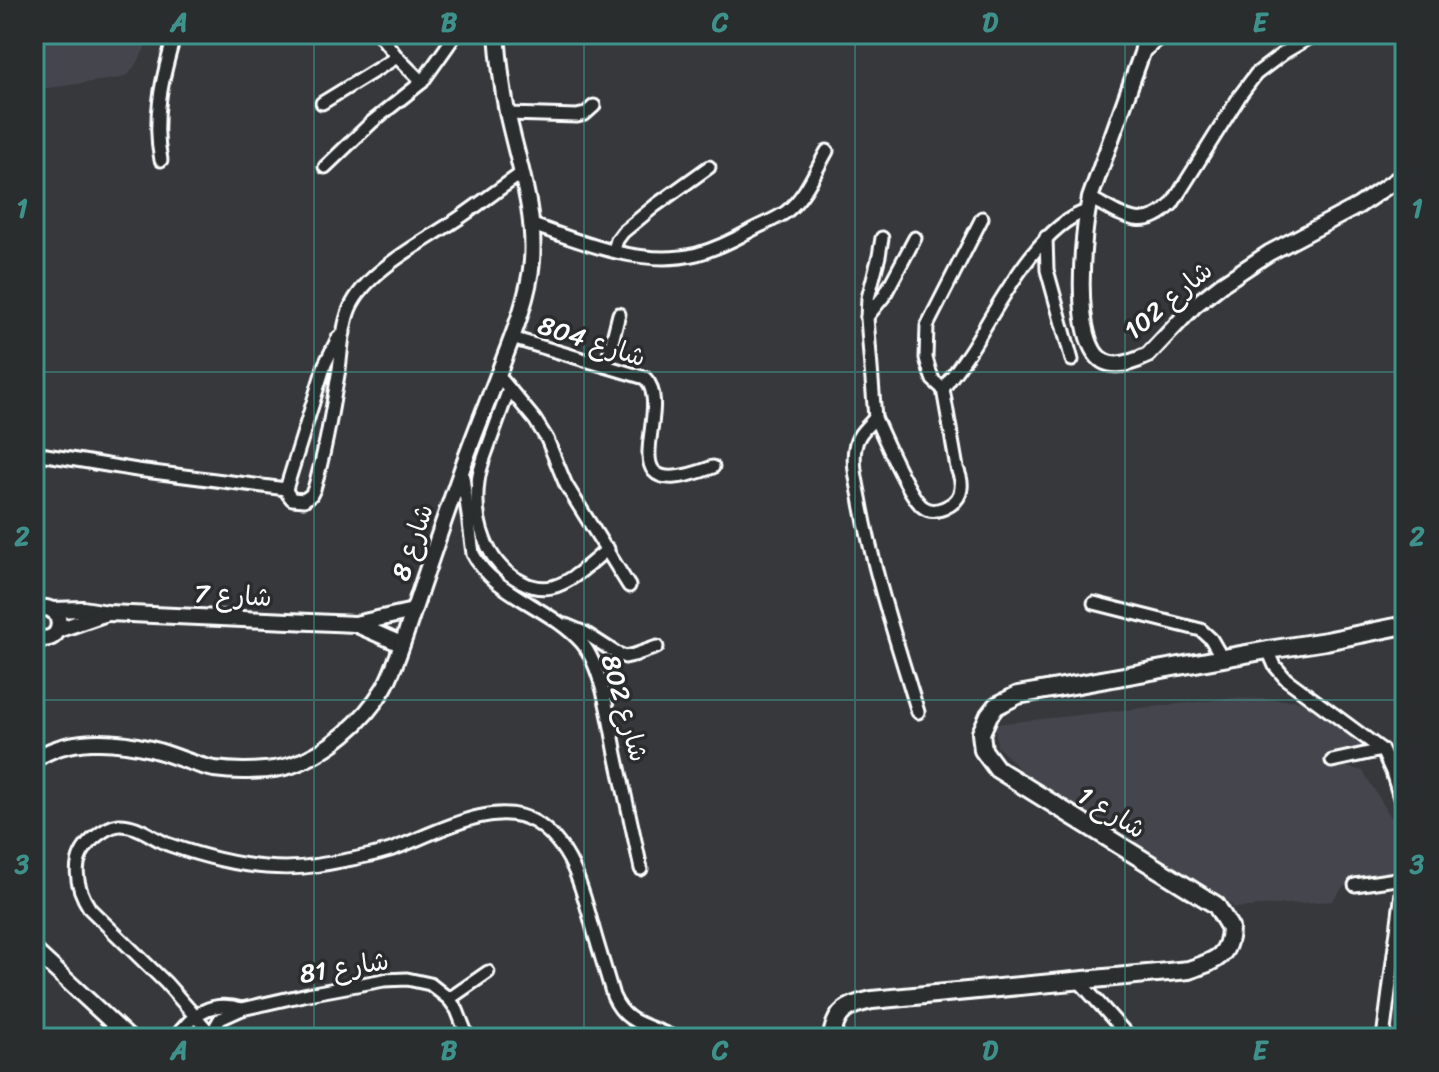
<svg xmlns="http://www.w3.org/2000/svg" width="1439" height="1072" font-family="Sriracha,'Playpen Sans Arabic',sans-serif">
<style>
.built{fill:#45454d}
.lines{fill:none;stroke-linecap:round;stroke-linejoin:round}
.minor-casing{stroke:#fff;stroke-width:17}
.tertiary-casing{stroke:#fff;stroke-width:20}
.secondary-casing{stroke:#fff;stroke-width:22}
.minor{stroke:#2a2d2e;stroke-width:11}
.tertiary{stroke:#2a2d2e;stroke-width:14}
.secondary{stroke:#2a2d2e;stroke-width:16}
.grid{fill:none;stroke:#3f918b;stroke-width:2;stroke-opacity:0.55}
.labels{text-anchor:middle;stroke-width:7;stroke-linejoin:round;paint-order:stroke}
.street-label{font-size:26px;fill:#fff;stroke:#2a2d2e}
.neatline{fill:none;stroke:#3f918b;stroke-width:3}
.grid-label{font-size:26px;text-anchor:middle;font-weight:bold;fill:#3f918b}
</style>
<rect width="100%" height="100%" fill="#36383c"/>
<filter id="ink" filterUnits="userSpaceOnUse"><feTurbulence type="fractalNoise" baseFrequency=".0125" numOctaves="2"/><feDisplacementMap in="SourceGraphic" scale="16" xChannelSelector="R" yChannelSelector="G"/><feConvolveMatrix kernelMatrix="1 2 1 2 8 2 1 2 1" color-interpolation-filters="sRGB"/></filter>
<g filter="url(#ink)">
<!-- built -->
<g class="built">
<polygon points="34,34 148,34 149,40 139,60 129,74 121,78 34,90"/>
<polygon points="1233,698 1310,701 1380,750 1326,762 1363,771 1397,827 1399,871 1344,886 1332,901 1234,908 1226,899 1028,778 997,746 995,724"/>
</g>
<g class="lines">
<defs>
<g id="minor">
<polyline points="379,34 397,57 422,82"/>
<polyline points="1142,53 1165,34"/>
<polyline points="322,103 397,57"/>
<polyline points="508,114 577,116 585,114 594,106"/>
<path d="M 161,160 C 152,118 163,74 175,34"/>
<polyline points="325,167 372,122 422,82 456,34"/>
<path d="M 1090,198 C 1121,214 1142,234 1172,204 L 1241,94 L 1256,74 L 1285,52 L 1316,34"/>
<path d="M 530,224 C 581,242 642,268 697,254 C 715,249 732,241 748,232 C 760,225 775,220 786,212 C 805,197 815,172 827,151"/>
<polyline points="1046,237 1047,270 1072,360"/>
<polyline points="614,250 617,240 623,232 656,205 709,167"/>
<polyline points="867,317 884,296 915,238"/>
<path d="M 344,333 L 338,338 L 325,364 L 286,489 L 288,494 L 292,499 L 304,500 L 311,495 L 314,489 C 326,449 332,409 339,369 C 342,349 342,327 350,308 C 367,269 428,240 462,216 C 482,202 502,187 522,173"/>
<path d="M 512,338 L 645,378 C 677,410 601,509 713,467"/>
<polyline points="606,366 619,314"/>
<polyline points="498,375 535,420 547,439 566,485 629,586"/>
<path d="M 509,389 C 502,408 495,428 488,447 C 484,458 479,470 478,482 C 473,520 486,565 522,582 C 531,587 542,589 552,587 C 573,582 591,562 608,549"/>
<polyline points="943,389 933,380 930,372 926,358 927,326 982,218"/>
<polyline points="875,418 867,318 868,298 879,256 882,238"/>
<polyline points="34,453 137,470 286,489"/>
<path d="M 462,469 L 473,554 C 494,595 552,608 582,643 C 602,667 610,723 616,754 C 624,792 633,830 641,869"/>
<polyline points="1094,603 1201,630 1211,639 1222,658"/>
<polyline points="566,625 585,633 616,653 625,657 634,655 657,647"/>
<polyline points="1268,650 1275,666 1286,679 1382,750 1392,772 1405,814"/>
<path d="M 918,712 C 897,643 874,574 861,503 C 858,485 852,466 855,448 C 857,434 866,428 875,418 C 884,437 909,497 923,507 C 935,516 956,505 960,493 C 963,484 960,476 957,468 L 943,389 C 953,375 963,362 972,348 C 998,306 1039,225 1087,211"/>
<polyline points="1332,761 1382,750"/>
<polyline points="1355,885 1403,878"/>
<polyline points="1079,981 1130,1038"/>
<polyline points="449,999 488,972"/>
<path d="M 210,1033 L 166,983 L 90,909 C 75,886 70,859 93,839 C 101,832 109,826 119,825 C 138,824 153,839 170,845 C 216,861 270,874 319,865 C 342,861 368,857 390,850 C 431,836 493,797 535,822 C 573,845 583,892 594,932 C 600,953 607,975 613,996 C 626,1026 648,1024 675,1038"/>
<path d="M 175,1038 C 193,1014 210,1000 242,1009"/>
<polyline points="209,1038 220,1019 242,1009 308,994 384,980 407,979 430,984 449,999 457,1010 468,1038"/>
<polyline points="1383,1038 1405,869"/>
</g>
<g id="tertiary">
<path d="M 1146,34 L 1142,53 L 1090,198 C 1083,230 1070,345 1105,362 C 1118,368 1136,361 1148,355 L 1195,305 L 1222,284 L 1269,253 L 1358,206 L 1405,174"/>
<path d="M 34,610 C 67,597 67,651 34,636"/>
<polyline points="53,610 83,609 108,613 355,624 413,611"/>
<polyline points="355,624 401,644"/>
<polyline points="58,630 104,614"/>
<path d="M 34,760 C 67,737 113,739 151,749 C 172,754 193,765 214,769 C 236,772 271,772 292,765 C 329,752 364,721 384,688 C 394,671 405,636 412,615 C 428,567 444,520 461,472 C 474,434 490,397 504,359 C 516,328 529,294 532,261 C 536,211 517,159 507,112 C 502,86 499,60 497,34"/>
<polyline points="34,950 129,1038"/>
</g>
<path id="secondary" d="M 832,1038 C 835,1011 848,1005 872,1000 L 1189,970 C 1214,961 1229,958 1230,928 L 1216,905 L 997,769 L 983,750 L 981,733 L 989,715 L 996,706 L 1018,695 L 1268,650 L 1326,641 L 1405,625"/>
</defs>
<!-- minor casing -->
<use href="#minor" class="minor-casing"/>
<!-- tertiary casing -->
<use href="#tertiary" class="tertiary-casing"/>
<!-- secondary casing -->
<use href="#secondary" class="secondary-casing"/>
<!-- minor -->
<use href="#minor" class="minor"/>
<!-- tertiary -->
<use href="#tertiary" class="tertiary"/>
<!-- secondary -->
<use href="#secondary" class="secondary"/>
</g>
</g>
<!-- grid -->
<path class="grid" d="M 314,34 L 314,1038M 584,34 L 584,1038M 855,34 L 855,1038M 1125,34 L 1125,1038M 34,372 L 1405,372M 34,700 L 1405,700"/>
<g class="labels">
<!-- street labels -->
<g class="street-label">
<text transform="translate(1168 300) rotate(-40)" y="9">شارع 102</text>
<text transform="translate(592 341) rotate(18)" y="9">شارع 804</text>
<text transform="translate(412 542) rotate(-71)" y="9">شارع 8</text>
<text transform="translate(233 595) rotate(3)" y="9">شارع 7</text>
<text transform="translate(625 708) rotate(74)" y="9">شارع 802</text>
<text transform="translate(1112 812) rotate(32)" y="9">شارع 1</text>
<text transform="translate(344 967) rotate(-9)" y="9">شارع 81</text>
</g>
</g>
<!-- margin -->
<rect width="1439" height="1072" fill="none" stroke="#2a2d2e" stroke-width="88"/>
<rect x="44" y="44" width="1351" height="984" class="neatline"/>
<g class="grid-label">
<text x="179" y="31">A</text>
<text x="449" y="31">B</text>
<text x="720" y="31">C</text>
<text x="990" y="31">D</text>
<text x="1260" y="31">E</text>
<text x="22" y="217">1</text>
<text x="1417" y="217">1</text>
<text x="22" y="545">2</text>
<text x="1417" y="545">2</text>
<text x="22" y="873">3</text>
<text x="1417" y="873">3</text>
<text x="179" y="1059">A</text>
<text x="449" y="1059">B</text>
<text x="720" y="1059">C</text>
<text x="990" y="1059">D</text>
<text x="1260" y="1059">E</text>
</g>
</svg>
